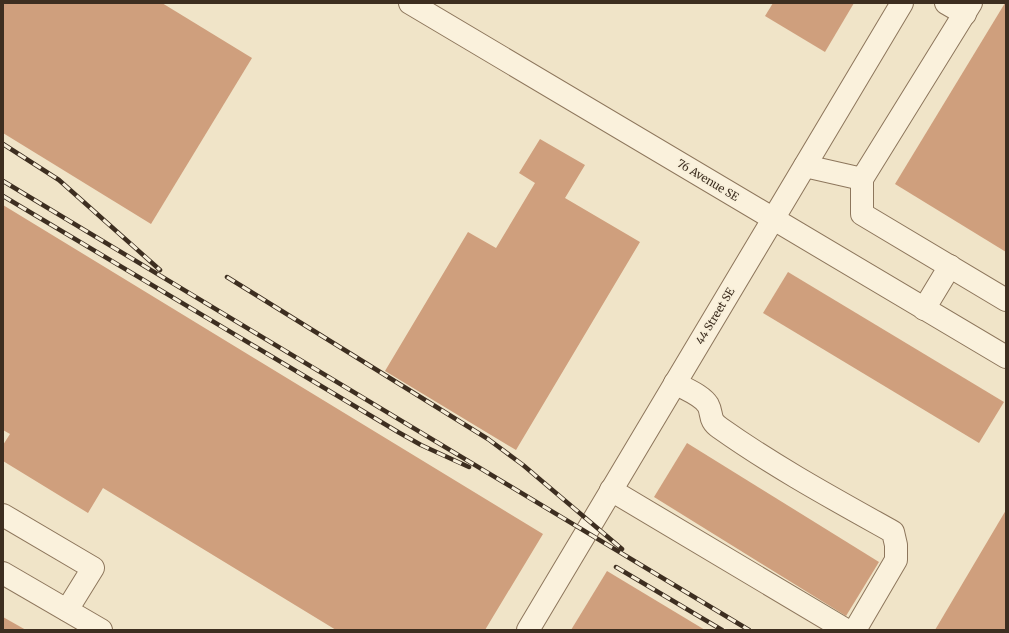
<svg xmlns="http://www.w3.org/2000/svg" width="1009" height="633" font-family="Merriweather,serif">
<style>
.building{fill:#cf9f7d}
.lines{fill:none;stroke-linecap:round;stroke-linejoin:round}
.minor-casing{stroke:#8d765c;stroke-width:24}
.minor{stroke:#faf1dc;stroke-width:22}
.rail-casing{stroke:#3d2e20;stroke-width:4.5}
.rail{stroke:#f7eed8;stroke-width:3;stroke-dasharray:9;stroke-linecap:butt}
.labels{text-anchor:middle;stroke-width:3;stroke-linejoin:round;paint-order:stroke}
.street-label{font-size:11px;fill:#3d2e20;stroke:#f7eed8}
</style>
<rect width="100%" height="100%" fill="#f0e4c8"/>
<!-- building -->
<g class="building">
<polygon points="3,3 162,3 252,58 151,224 3,133"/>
<polygon points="773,3 854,3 825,52 765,16"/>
<polygon points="1005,3 1006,3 1006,252 895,184"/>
<polygon points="540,139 585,165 565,198 640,242 516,450 385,371 468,232 496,248 535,183 519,173"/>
<polygon points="3,205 543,534 485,630 336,630 103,488 88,513 3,461 3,445 10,434 3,430"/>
<polygon points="788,272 1004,402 979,443 763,313"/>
<polygon points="687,443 879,562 846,616 654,497"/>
<polygon points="1006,510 1006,630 935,630"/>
<polygon points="607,571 705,630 571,630"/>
<polygon points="3,617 26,630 3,630"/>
</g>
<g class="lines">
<defs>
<g id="minor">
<polyline points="410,3 1006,357"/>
<polyline points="946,3 965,14"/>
<polyline points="805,166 862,179 971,3"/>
<polyline points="862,179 862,214 1006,300"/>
<polyline points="924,309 950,266"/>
<path d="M 675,383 C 685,389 702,395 708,405 C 713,414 708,420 720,428 C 775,467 834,499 893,532 L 896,545 L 896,560 L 855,630"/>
<polyline points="611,490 846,630"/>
<polyline points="3,515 93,568 67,610"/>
<polyline points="3,573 101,630"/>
<polyline points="528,630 902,3"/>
</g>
</defs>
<!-- minor casing -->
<use href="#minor" class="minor-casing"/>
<!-- minor -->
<use href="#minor" class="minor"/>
<defs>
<g id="rail">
<polyline points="3,144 59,180 160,270"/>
<polyline points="3,181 749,630"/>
<polyline points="3,196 398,432 421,445 469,467"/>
<polyline points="227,277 488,439 523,465 622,549"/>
<polyline points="616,567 722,630"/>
</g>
</defs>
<!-- rail casing -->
<use href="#rail" class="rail-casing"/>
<!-- rail -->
<use href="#rail" class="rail"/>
</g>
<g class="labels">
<!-- street labels -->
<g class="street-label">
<text transform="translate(708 180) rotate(31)" y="4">76 Avenue SE</text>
<text transform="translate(715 316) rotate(-59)" y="4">44 Street SE</text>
</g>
</g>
<!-- border -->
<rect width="1009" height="633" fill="none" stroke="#3d2e20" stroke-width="8"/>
</svg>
